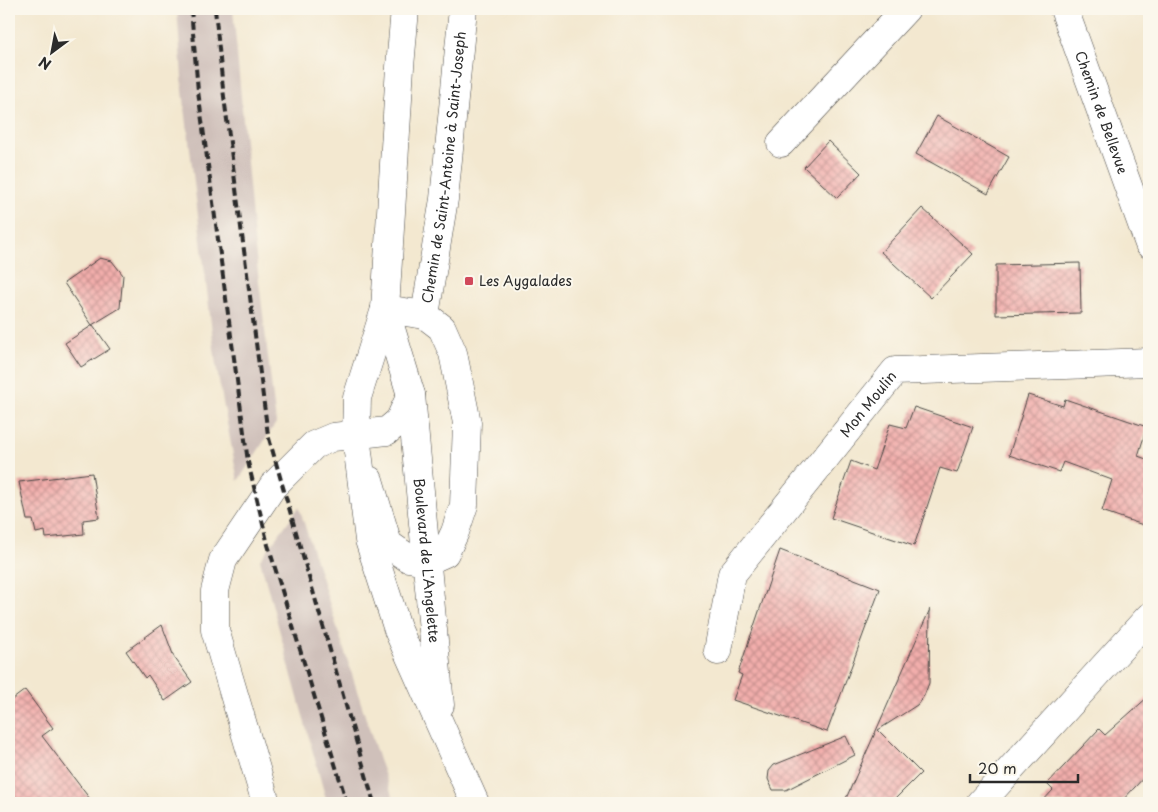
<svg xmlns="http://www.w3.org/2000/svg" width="1158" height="812" font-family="'Playpen Sans',sans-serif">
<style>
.industrial{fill:#cfc0ba}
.building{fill:url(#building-cross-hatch)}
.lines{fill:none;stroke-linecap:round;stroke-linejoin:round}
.minor-casing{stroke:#494744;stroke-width:29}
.major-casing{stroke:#494744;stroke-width:29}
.minor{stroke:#fff;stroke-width:28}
.major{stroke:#fff;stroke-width:28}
.rail{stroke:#2b2b2b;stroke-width:4;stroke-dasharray:8 4;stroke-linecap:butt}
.poi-dot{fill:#d1495b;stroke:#fbf7ec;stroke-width:2}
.labels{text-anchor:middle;stroke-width:4;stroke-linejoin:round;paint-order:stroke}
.street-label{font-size:14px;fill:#2b2b2b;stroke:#fbf7ec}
.poi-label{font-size:14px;fill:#2b2b2b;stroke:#fbf7ec;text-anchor:start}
</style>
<defs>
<pattern id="building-cross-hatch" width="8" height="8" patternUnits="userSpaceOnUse" patternTransform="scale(1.25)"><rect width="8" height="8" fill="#f2aeac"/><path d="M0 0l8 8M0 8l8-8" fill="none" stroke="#c48e8c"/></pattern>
</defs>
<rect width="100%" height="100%" fill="#fbf7ec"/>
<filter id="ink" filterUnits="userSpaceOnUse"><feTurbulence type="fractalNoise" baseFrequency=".02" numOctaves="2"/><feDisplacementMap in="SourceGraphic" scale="10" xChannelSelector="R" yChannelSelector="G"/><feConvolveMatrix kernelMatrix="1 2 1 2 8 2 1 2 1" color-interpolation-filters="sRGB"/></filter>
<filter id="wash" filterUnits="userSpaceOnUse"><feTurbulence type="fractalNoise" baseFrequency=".0096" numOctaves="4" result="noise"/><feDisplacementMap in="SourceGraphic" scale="20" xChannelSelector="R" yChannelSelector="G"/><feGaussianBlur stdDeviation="1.12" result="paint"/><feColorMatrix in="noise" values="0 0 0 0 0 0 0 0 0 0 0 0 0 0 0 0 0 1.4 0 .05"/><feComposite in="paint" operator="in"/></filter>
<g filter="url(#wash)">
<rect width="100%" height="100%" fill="#f3e8d0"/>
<!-- industrial -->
<g class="industrial">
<polygon points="177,9 233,9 254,240 276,423 238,481 216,365 183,91"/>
<polygon points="299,507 379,760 395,803 327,803 260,560"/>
</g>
<g id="blocks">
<!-- building -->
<g class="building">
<polygon points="937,116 1009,157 988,194 916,154"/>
<polygon points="828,141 861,173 837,198 804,167"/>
<polygon points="922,208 973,254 931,298 881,252"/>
<polygon points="100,258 112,261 123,275 120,308 92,325 64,283"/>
<polygon points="1080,263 1081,313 996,315 996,265"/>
<polygon points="93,325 110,349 81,367 65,343"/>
<polygon points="1028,395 1063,406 1065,399 1147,427 1138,456 1149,460 1149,527 1102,511 1112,480 1063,462 1059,472 1009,455"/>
<polygon points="914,407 973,427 957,473 940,468 914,546 831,518 851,461 874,470 890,424 906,428"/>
<polygon points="92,473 99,518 83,520 84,534 46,538 45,531 36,533 33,520 27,520 19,482"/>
<polygon points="780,550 880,589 827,732 733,700 742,675 738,673"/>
<polygon points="930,609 929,683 924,696 917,705 878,730 921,773 891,803 844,803"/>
<polygon points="162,625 174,657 192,682 165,701 148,675 145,678 126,651"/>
<polygon points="25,690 53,728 42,736 93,803 9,803 9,702"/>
<polygon points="1149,696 1149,772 1120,803 1041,803 1053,790 1047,784 1099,729 1105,735"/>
<polygon points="846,736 855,755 786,790 773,790 768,779 769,771 774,765"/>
</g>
</g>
</g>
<g filter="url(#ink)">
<use href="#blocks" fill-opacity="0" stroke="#494744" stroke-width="1"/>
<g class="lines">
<defs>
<g id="minor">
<path id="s1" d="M 1064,9 L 1149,244"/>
<polyline points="781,143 906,9"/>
<path id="s2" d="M 425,315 L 444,199 L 463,9"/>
<polyline points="369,480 388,544 408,558 427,561 445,553 455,532 464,505 467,423 453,353 442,328 425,315 385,309"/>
<path id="s3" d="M 718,651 L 732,574 L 895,371 L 1149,362"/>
<polyline points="266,803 215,630 215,591 223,560 273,486 314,445 333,437 387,431 399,421 411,395"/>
<polyline points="980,803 1149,617"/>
</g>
<g id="major">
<polyline points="405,9 400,67 385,309 357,398 356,436 369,540 398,630 475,803"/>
<path id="s4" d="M 385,309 L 411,395 L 440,705"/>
</g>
</defs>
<!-- minor casing -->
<use href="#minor" class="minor-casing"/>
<!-- major casing -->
<use href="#major" class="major-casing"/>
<!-- minor -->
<use href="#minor" class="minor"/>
<!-- major -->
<use href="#major" class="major"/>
<!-- rail -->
<g class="rail">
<polyline points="191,9 198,91 248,462 268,545 347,803"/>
<polyline points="215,9 223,89 268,435 374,803"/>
</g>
</g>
</g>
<!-- markers -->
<rect class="poi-dot" x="464" y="276" width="10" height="10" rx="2.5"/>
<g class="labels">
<!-- street labels -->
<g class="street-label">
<text dy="5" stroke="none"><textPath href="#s1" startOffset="110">Chemin de Bellevue</textPath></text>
<text dy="5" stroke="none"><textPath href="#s2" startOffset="149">Chemin de Saint-Antoine à Saint-Joseph</textPath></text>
<text dy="5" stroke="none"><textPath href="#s3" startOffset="296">Mon Moulin</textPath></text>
<text dy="5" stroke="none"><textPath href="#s4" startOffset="256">Boulevard de L'Angelette</textPath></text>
</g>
<!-- poi labels -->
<g class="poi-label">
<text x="479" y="286">Les Aygalades</text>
</g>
</g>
<!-- margin -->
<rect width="1158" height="812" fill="none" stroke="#fbf7ec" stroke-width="30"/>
<!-- north arrow -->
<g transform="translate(52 52) rotate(212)" stroke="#fbf7ec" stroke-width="4" paint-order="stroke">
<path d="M0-4L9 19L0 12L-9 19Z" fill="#2b2b2b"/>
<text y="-8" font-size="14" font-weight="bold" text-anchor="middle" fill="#2b2b2b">N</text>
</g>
<!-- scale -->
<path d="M970 774v8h108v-8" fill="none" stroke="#2b2b2b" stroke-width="2.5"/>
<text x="978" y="774" font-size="15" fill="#2b2b2b" stroke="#fbf7ec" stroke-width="4" paint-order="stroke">20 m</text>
</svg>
